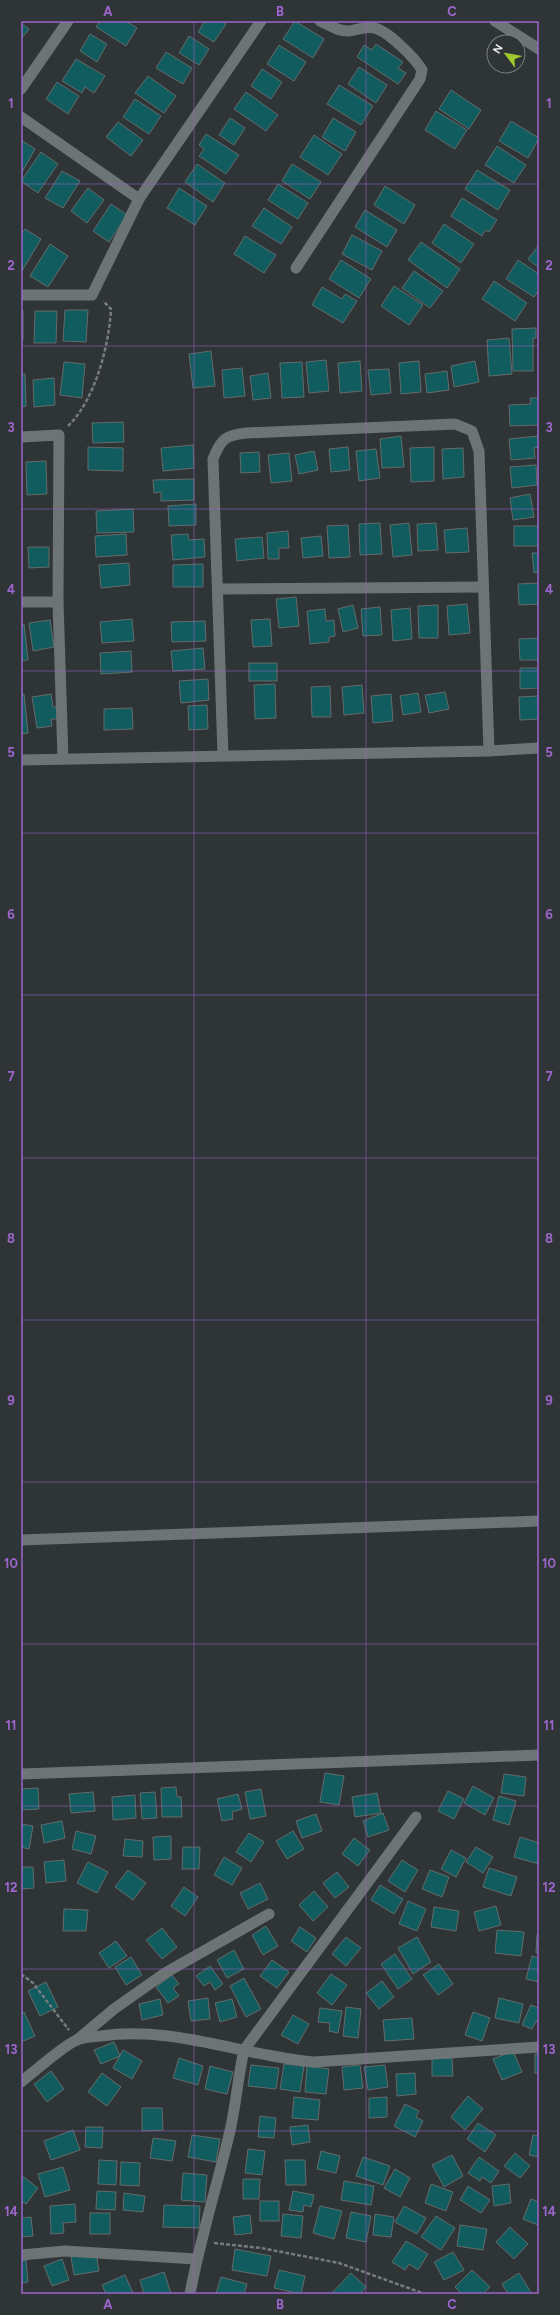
<svg xmlns="http://www.w3.org/2000/svg" width="560" height="2315" font-family="Figtree,sans-serif">
<style>
.building{fill:#105c5e;stroke:#646b6b}
.lines{fill:none;stroke-linecap:round;stroke-linejoin:round}
.path{stroke:#767b7d;stroke-width:2.5;stroke-dasharray:4 2;stroke-linecap:butt}
.minor{stroke:#6d7476;stroke-width:11}
.grid{fill:none;stroke:#9b65cc;stroke-width:1;stroke-opacity:0.55}
.neatline{fill:none;stroke:#9b65cc;stroke-width:1.5}
.grid-label{font-size:13px;text-anchor:middle;font-weight:bold;fill:#9b65cc}
</style>
<rect width="100%" height="100%" fill="#2f3537"/>
<!-- building -->
<g class="building">
<polygon points="100,21 126,21 137,28 126,46 96,27"/>
<polygon points="205,21 222,21 226,24 214,42 198,32"/>
<polygon points="295,21 324,39 313,58 283,39"/>
<polygon points="21,23 29,29 21,39"/>
<polygon points="90,34 107,44 97,62 80,51"/>
<polygon points="189,36 209,49 199,65 179,53"/>
<polygon points="376,44 403,62 398,68 406,73 398,84 357,57 364,45 372,50"/>
<polygon points="279,45 306,62 294,81 267,64"/>
<polygon points="166,52 192,68 183,84 156,68"/>
<polygon points="76,59 105,76 94,93 85,87 82,93 62,81"/>
<polygon points="359,67 387,85 376,103 348,84"/>
<polygon points="262,69 282,82 271,99 251,86"/>
<polygon points="148,76 176,96 164,113 135,93"/>
<polygon points="57,82 79,96 68,114 46,99"/>
<polygon points="339,85 373,106 361,125 327,104"/>
<polygon points="451,90 481,110 469,129 439,109"/>
<polygon points="246,92 278,115 266,131 234,109"/>
<polygon points="135,99 161,116 149,134 123,117"/>
<polygon points="436,111 467,130 455,149 425,130"/>
<polygon points="230,118 245,128 234,145 219,135"/>
<polygon points="333,118 356,132 345,151 322,137"/>
<polygon points="511,121 539,138 528,158 499,141"/>
<polygon points="118,122 143,140 131,156 106,137"/>
<polygon points="206,134 239,155 226,174 199,156 204,149 199,145"/>
<polygon points="314,135 342,154 328,175 300,157"/>
<polygon points="21,140 35,149 21,174"/>
<polygon points="497,146 526,165 514,183 485,165"/>
<polygon points="41,152 58,164 38,193 21,181"/>
<polygon points="197,164 225,183 213,202 185,182"/>
<polygon points="292,164 321,182 310,199 282,181"/>
<polygon points="477,170 510,190 498,210 465,189"/>
<polygon points="62,171 80,181 63,208 45,198"/>
<polygon points="278,184 308,203 298,219 268,200"/>
<polygon points="385,186 415,205 404,224 374,205"/>
<polygon points="88,188 104,200 87,223 71,211"/>
<polygon points="179,188 207,206 195,225 167,208"/>
<polygon points="462,198 497,220 489,232 485,230 482,236 451,216"/>
<polygon points="111,204 127,215 109,242 93,231"/>
<polygon points="264,208 292,227 281,244 252,226"/>
<polygon points="365,210 397,230 387,247 355,227"/>
<polygon points="444,224 474,244 461,263 432,243"/>
<polygon points="25,229 41,239 22,271 21,235"/>
<polygon points="352,235 382,251 372,270 342,254"/>
<polygon points="245,236 276,255 264,273 234,254"/>
<polygon points="421,242 460,269 447,288 408,260"/>
<polygon points="50,244 68,256 48,287 30,276"/>
<polygon points="539,245 539,268 528,259"/>
<polygon points="341,260 371,279 359,298 329,279"/>
<polygon points="518,260 539,274 539,290 534,297 506,279"/>
<polygon points="414,271 443,291 430,308 402,288"/>
<polygon points="494,281 527,303 515,321 482,299"/>
<polygon points="394,286 423,305 409,325 381,306"/>
<polygon points="322,287 342,299 345,294 357,301 343,323 312,305"/>
<polygon points="65,310 88,310 86,342 63,341"/>
<rect x="21" y="311" width="2" height="29"/>
<polygon points="35,311 57,311 56,343 34,343"/>
<polygon points="536,328 536,338 533,338 533,371 513,371 512,329"/>
<polygon points="509,338 512,374 489,376 487,340"/>
<polygon points="211,351 215,386 193,388 189,354"/>
<polygon points="326,360 329,391 309,393 306,362"/>
<polygon points="360,361 362,391 340,393 338,363"/>
<polygon points="419,361 421,392 401,394 399,363"/>
<polygon points="475,361 479,382 454,387 451,366"/>
<polygon points="64,362 85,364 82,398 60,395"/>
<polygon points="302,362 304,397 282,398 280,363"/>
<polygon points="242,368 245,396 224,398 222,370"/>
<polygon points="389,369 391,393 371,395 368,370"/>
<polygon points="447,371 449,390 427,393 425,374"/>
<polygon points="268,373 271,398 253,400 250,376"/>
<polygon points="21,374 25,374 26,406 21,407"/>
<polygon points="54,378 55,405 34,407 33,380"/>
<polygon points="530,398 539,398 539,425 510,426 509,405 531,404"/>
<polygon points="123,422 124,442 93,443 92,423"/>
<polygon points="401,436 404,467 382,468 380,439"/>
<polygon points="538,436 539,447 534,448 535,458 511,460 509,439"/>
<polygon points="193,445 194,468 163,471 161,448"/>
<polygon points="88,447 123,448 123,471 88,470"/>
<polygon points="348,447 350,470 331,472 329,449"/>
<polygon points="434,447 434,481 411,482 410,448"/>
<polygon points="463,448 464,477 443,479 442,449"/>
<polygon points="376,449 380,478 359,481 356,451"/>
<polygon points="314,451 318,470 299,474 295,455"/>
<polygon points="259,452 260,472 241,473 240,453"/>
<polygon points="289,453 292,481 271,483 268,455"/>
<polygon points="46,461 47,494 27,495 26,462"/>
<polygon points="536,465 537,485 512,488 510,467"/>
<polygon points="194,479 194,500 161,501 161,492 154,493 153,480"/>
<polygon points="530,494 534,517 513,520 510,498"/>
<polygon points="196,504 196,525 169,526 168,506"/>
<polygon points="133,509 134,532 97,533 96,511"/>
<polygon points="380,523 382,554 360,555 359,524"/>
<polygon points="409,523 412,555 393,557 390,525"/>
<polygon points="436,523 438,550 418,551 417,524"/>
<polygon points="348,525 350,557 329,558 327,526"/>
<rect x="514" y="526" width="25" height="20"/>
<polygon points="467,528 469,552 446,553 444,530"/>
<polygon points="288,531 289,548 279,548 279,559 268,559 267,533"/>
<polygon points="126,534 127,555 96,557 95,536"/>
<polygon points="188,534 189,540 204,539 205,557 173,560 171,535"/>
<polygon points="321,536 323,556 303,558 301,538"/>
<polygon points="262,537 264,558 237,561 235,539"/>
<polygon points="28,547 49,547 49,567 29,568"/>
<polygon points="532,553 539,553 539,572 534,573"/>
<polygon points="129,563 130,585 101,588 99,565"/>
<polygon points="203,564 203,587 173,587 173,565"/>
<polygon points="539,583 539,604 519,605 518,584"/>
<polygon points="296,597 299,626 279,628 276,599"/>
<polygon points="467,604 470,633 449,635 447,606"/>
<polygon points="353,605 358,628 343,632 338,609"/>
<polygon points="438,605 438,638 419,638 418,606"/>
<polygon points="380,607 382,635 363,636 361,609"/>
<polygon points="410,608 412,639 393,641 391,610"/>
<polygon points="325,609 326,621 334,620 335,636 329,637 329,642 310,644 307,611"/>
<polygon points="132,619 134,641 102,643 100,622"/>
<polygon points="270,619 272,646 253,647 251,620"/>
<polygon points="50,620 54,647 33,651 29,623"/>
<polygon points="205,621 206,641 172,642 171,622"/>
<polygon points="24,624 28,660 21,661 21,625"/>
<polygon points="539,638 539,660 520,660 519,639"/>
<polygon points="203,648 205,669 173,671 171,651"/>
<polygon points="131,651 132,672 101,674 100,653"/>
<rect x="249" y="663" width="28" height="18"/>
<polygon points="520,668 539,668 539,688 520,689"/>
<polygon points="208,679 209,700 181,703 179,681"/>
<polygon points="275,684 276,718 255,719 254,685"/>
<polygon points="362,685 364,713 344,715 342,687"/>
<polygon points="330,686 331,717 312,717 311,687"/>
<polygon points="445,692 449,709 429,713 425,695"/>
<polygon points="418,693 421,712 403,715 400,696"/>
<polygon points="21,694 24,694 28,733 21,734"/>
<polygon points="51,694 53,707 57,707 58,719 51,719 52,726 37,728 32,697"/>
<polygon points="391,694 393,721 373,723 371,696"/>
<polygon points="539,696 539,719 520,720 519,697"/>
<polygon points="207,705 208,729 189,730 188,706"/>
<polygon points="132,708 133,729 104,730 104,709"/>
<polygon points="325,1773 344,1776 339,1805 320,1802"/>
<polygon points="504,1774 526,1777 524,1796 501,1793"/>
<polygon points="473,1786 494,1798 485,1815 464,1803"/>
<polygon points="176,1787 177,1797 181,1797 182,1817 162,1817 161,1788"/>
<polygon points="38,1788 39,1809 21,1810 21,1789"/>
<polygon points="261,1789 266,1816 250,1819 245,1792"/>
<polygon points="448,1791 464,1799 454,1819 438,1811"/>
<polygon points="93,1792 95,1811 71,1813 69,1794"/>
<polygon points="155,1792 157,1818 142,1819 140,1793"/>
<polygon points="377,1793 381,1813 355,1817 352,1797"/>
<polygon points="238,1794 242,1809 232,1812 233,1819 222,1821 217,1799"/>
<polygon points="135,1795 136,1818 113,1820 112,1797"/>
<polygon points="499,1796 516,1801 509,1825 493,1820"/>
<polygon points="383,1813 389,1830 368,1837 363,1821"/>
<polygon points="316,1814 322,1831 302,1838 296,1821"/>
<polygon points="62,1821 65,1838 44,1843 41,1825"/>
<polygon points="21,1824 33,1826 29,1849 21,1847"/>
<polygon points="76,1831 96,1836 91,1854 72,1849"/>
<polygon points="293,1831 304,1849 287,1859 276,1841"/>
<polygon points="249,1833 264,1842 251,1862 236,1852"/>
<polygon points="171,1836 171,1859 154,1860 153,1837"/>
<polygon points="520,1837 539,1843 539,1864 514,1857"/>
<polygon points="354,1838 370,1850 358,1866 342,1854"/>
<polygon points="125,1839 143,1841 142,1857 123,1856"/>
<polygon points="183,1847 200,1847 199,1869 182,1869"/>
<polygon points="476,1847 493,1857 483,1873 466,1862"/>
<polygon points="451,1850 466,1858 456,1877 441,1869"/>
<polygon points="224,1857 242,1868 232,1885 214,1875"/>
<polygon points="64,1860 66,1881 46,1883 44,1862"/>
<polygon points="402,1860 418,1870 405,1892 388,1881"/>
<polygon points="88,1862 108,1872 97,1893 77,1883"/>
<polygon points="21,1867 33,1867 34,1888 21,1889"/>
<polygon points="489,1868 517,1877 511,1896 483,1887"/>
<polygon points="128,1870 146,1883 133,1900 115,1887"/>
<polygon points="430,1870 449,1877 442,1897 422,1889"/>
<polygon points="337,1872 349,1887 335,1898 323,1883"/>
<polygon points="260,1883 268,1899 248,1909 240,1893"/>
<polygon points="380,1885 403,1899 394,1914 371,1900"/>
<polygon points="184,1887 198,1897 185,1916 171,1906"/>
<polygon points="314,1891 328,1907 313,1921 299,1905"/>
<polygon points="408,1901 426,1909 417,1931 399,1924"/>
<polygon points="496,1906 501,1925 479,1931 474,1912"/>
<polygon points="434,1907 459,1911 456,1931 431,1927"/>
<polygon points="64,1909 88,1910 86,1931 63,1931"/>
<polygon points="266,1926 278,1946 263,1955 252,1935"/>
<polygon points="300,1927 316,1938 307,1952 291,1941"/>
<polygon points="162,1928 177,1947 162,1959 146,1940"/>
<polygon points="497,1930 524,1932 521,1956 495,1953"/>
<polygon points="537,1935 539,1935 539,1953 536,1953"/>
<polygon points="346,1937 361,1948 346,1966 332,1954"/>
<polygon points="417,1937 431,1962 413,1974 398,1948"/>
<polygon points="116,1941 127,1956 109,1968 99,1953"/>
<polygon points="234,1950 244,1969 227,1978 217,1960"/>
<polygon points="395,1954 412,1979 398,1989 381,1964"/>
<polygon points="532,1956 539,1958 539,1982 526,1979"/>
<polygon points="131,1957 142,1975 126,1985 115,1967"/>
<polygon points="272,1960 289,1972 277,1988 260,1976"/>
<polygon points="439,1964 453,1984 438,1995 423,1975"/>
<polygon points="210,1966 223,1984 215,1990 210,1982 204,1986 196,1976"/>
<polygon points="331,1974 347,1985 332,2005 317,1993"/>
<polygon points="172,1975 179,1984 173,1988 179,1996 168,2003 156,1987"/>
<polygon points="244,1978 261,2009 246,2017 230,1986"/>
<polygon points="382,1981 394,1997 379,2009 366,1993"/>
<polygon points="46,1982 58,2007 40,2016 28,1991"/>
<polygon points="208,1998 210,2019 191,2021 188,2001"/>
<polygon points="499,1998 523,2004 519,2023 495,2018"/>
<polygon points="160,1999 163,2015 142,2020 139,2004"/>
<polygon points="232,1999 237,2017 220,2022 215,2003"/>
<polygon points="531,2005 539,2008 539,2023 536,2021 532,2029 522,2025"/>
<polygon points="346,2007 361,2009 358,2038 343,2036"/>
<polygon points="320,2008 342,2011 338,2033 329,2031 330,2023 318,2022"/>
<polygon points="24,2012 35,2036 21,2042 21,2014"/>
<polygon points="473,2012 490,2018 482,2041 465,2035"/>
<polygon points="293,2015 309,2024 298,2044 281,2035"/>
<polygon points="412,2018 414,2039 385,2041 383,2020"/>
<polygon points="114,2042 120,2056 101,2064 94,2050"/>
<polygon points="123,2050 142,2061 132,2079 113,2068"/>
<polygon points="513,2051 522,2072 502,2080 493,2059"/>
<rect x="535" y="2054" width="4" height="19"/>
<polygon points="179,2058 203,2066 198,2085 173,2078"/>
<polygon points="432,2058 452,2058 453,2076 432,2076"/>
<polygon points="284,2064 304,2066 300,2092 280,2089"/>
<polygon points="251,2065 279,2068 276,2089 248,2086"/>
<polygon points="360,2065 363,2088 344,2090 342,2067"/>
<polygon points="385,2065 388,2087 368,2090 364,2067"/>
<polygon points="210,2066 233,2072 227,2094 205,2089"/>
<polygon points="307,2066 329,2069 326,2094 305,2092"/>
<polygon points="51,2071 64,2089 47,2102 34,2084"/>
<polygon points="102,2073 121,2087 107,2106 88,2092"/>
<polygon points="415,2073 416,2094 397,2096 396,2074"/>
<polygon points="468,2096 483,2109 465,2130 451,2117"/>
<polygon points="294,2097 320,2100 318,2120 292,2118"/>
<polygon points="387,2097 387,2117 369,2118 369,2098"/>
<polygon points="405,2104 419,2111 416,2117 423,2121 415,2137 394,2126"/>
<polygon points="142,2108 162,2108 163,2130 142,2131"/>
<polygon points="260,2116 276,2118 274,2138 258,2137"/>
<polygon points="478,2123 496,2135 485,2152 467,2139"/>
<polygon points="308,2125 310,2142 292,2145 290,2127"/>
<polygon points="86,2127 103,2127 102,2148 85,2147"/>
<polygon points="73,2130 80,2150 51,2160 44,2141"/>
<polygon points="192,2135 220,2139 216,2162 188,2157"/>
<polygon points="533,2135 539,2136 539,2157 529,2155"/>
<polygon points="153,2138 176,2141 172,2161 150,2158"/>
<polygon points="248,2149 265,2151 262,2175 245,2173"/>
<polygon points="321,2151 340,2156 336,2173 317,2169"/>
<polygon points="515,2153 530,2166 520,2178 504,2166"/>
<polygon points="452,2155 463,2176 444,2187 432,2165"/>
<polygon points="363,2157 390,2166 383,2185 356,2176"/>
<polygon points="479,2157 499,2171 491,2183 482,2177 480,2181 468,2173"/>
<polygon points="99,2160 117,2161 116,2185 98,2184"/>
<polygon points="285,2160 305,2160 306,2185 286,2185"/>
<polygon points="121,2162 140,2163 139,2186 120,2185"/>
<polygon points="63,2167 70,2190 45,2197 38,2174"/>
<polygon points="395,2169 410,2178 400,2197 384,2188"/>
<polygon points="183,2173 207,2175 205,2202 181,2200"/>
<polygon points="21,2175 38,2188 26,2204 21,2201"/>
<polygon points="243,2179 260,2179 259,2199 243,2199"/>
<polygon points="344,2181 374,2186 371,2205 341,2200"/>
<polygon points="431,2184 453,2192 446,2211 425,2203"/>
<polygon points="509,2184 511,2203 494,2206 492,2186"/>
<polygon points="468,2186 490,2200 481,2213 460,2200"/>
<polygon points="97,2191 116,2192 115,2210 96,2209"/>
<polygon points="293,2191 314,2195 311,2207 304,2205 303,2212 289,2210"/>
<polygon points="124,2193 145,2196 143,2212 123,2210"/>
<polygon points="531,2199 539,2202 538,2225 523,2219"/>
<rect x="260" y="2201" width="19" height="20"/>
<polygon points="75,2204 76,2222 63,2223 64,2233 51,2234 50,2206"/>
<polygon points="164,2205 200,2206 199,2228 163,2227"/>
<polygon points="320,2206 342,2211 334,2239 313,2233"/>
<polygon points="404,2206 426,2218 417,2234 395,2222"/>
<polygon points="351,2212 371,2216 366,2242 346,2238"/>
<rect x="90" y="2213" width="20" height="21"/>
<polygon points="283,2214 303,2216 301,2238 281,2236"/>
<polygon points="375,2214 394,2217 391,2237 373,2235"/>
<polygon points="250,2215 252,2233 235,2235 233,2217"/>
<polygon points="436,2216 455,2228 441,2250 421,2237"/>
<polygon points="31,2217 33,2236 21,2237 21,2218"/>
<polygon points="460,2225 487,2229 483,2250 457,2246"/>
<polygon points="510,2227 528,2244 514,2259 496,2242"/>
<polygon points="406,2241 428,2254 418,2270 409,2264 405,2270 392,2262"/>
<polygon points="235,2249 271,2256 267,2276 232,2270"/>
<polygon points="453,2252 464,2270 444,2280 434,2262"/>
<polygon points="96,2253 99,2271 74,2275 71,2257"/>
<polygon points="62,2259 69,2280 52,2286 44,2266"/>
<polygon points="26,2260 28,2282 21,2283 21,2261"/>
<polygon points="279,2270 305,2276 301,2294 274,2288"/>
<polygon points="472,2270 490,2287 483,2294 462,2294 455,2287"/>
<polygon points="164,2272 171,2293 144,2294 140,2280"/>
<polygon points="351,2273 366,2287 360,2294 331,2294"/>
<polygon points="519,2273 532,2294 508,2294 502,2284"/>
<polygon points="125,2275 133,2293 106,2294 102,2285"/>
<polygon points="221,2277 247,2284 244,2294 216,2294"/>
</g>
<g class="lines">
<!-- path -->
<g class="path">
<path d="M 68,426 C 95,400 109,346 111,309 L 103,301"/>
<polyline points="21,1974 33,1983 69,2030"/>
<polyline points="214,2243 261,2248 339,2263 425,2294"/>
</g>
<!-- minor -->
<g class="minor">
<polyline points="495,21 539,49"/>
<polyline points="21,89 68,21"/>
<polyline points="21,117 139,199 261,21"/>
<path d="M 296,268 L 420,79 L 422,70 C 415,58 387,30 374,28 C 366,26 357,30 349,31 C 339,32 329,25 320,21"/>
<polyline points="21,295 92,295 139,199"/>
<polyline points="21,437 59,435 58,602 63,758"/>
<polyline points="219,589 483,587"/>
<polyline points="21,602 58,602"/>
<path d="M 223,755 L 213,459 C 221,439 225,435 247,433 L 455,424 L 472,431 L 479,451 L 489,751"/>
<polyline points="21,760 489,751 539,748"/>
<polyline points="21,1540 539,1521"/>
<polyline points="21,1774 539,1755"/>
<polyline points="77,2040 114,2009 165,1973 269,1914"/>
<path d="M 21,2082 C 33,2073 65,2044 77,2040 C 84,2037 93,2037 101,2036 C 173,2025 243,2056 314,2062 L 539,2047"/>
<polyline points="21,2255 65,2251 196,2259"/>
<path d="M 190,2294 C 200,2239 217,2186 230,2131 C 236,2104 238,2077 244,2050 L 416,1817"/>
</g>
</g>
<!-- grid -->
<path class="grid" d="M 194,21 L 194,2294M 366,21 L 366,2294M 21,184 L 539,184M 21,346 L 539,346M 21,509 L 539,509M 21,671 L 539,671M 21,833 L 539,833M 21,995 L 539,995M 21,1158 L 539,1158M 21,1320 L 539,1320M 21,1482 L 539,1482M 21,1644 L 539,1644M 21,1806 L 539,1806M 21,1969 L 539,1969M 21,2131 L 539,2131"/>
<!-- border -->
<rect width="560" height="2315" fill="none" stroke="#2f3537" stroke-width="44"/>
<!-- north arrow -->
<g transform="translate(506 54) rotate(302)"><circle r="19" fill="#2f3537" stroke="#787d7f"/>
<path d="M0-3L7 15L0 10L-7 15Z" fill="#a0c92c"/>
<text y="-6" font-size="11" font-weight="bold" text-anchor="middle" fill="#e6eaeb">N</text>
</g>
<rect x="22" y="22" width="516" height="2271" class="neatline"/>
<g class="grid-label">
<text x="108" y="16">A</text>
<text x="280" y="16">B</text>
<text x="452" y="16">C</text>
<text x="11" y="108">1</text>
<text x="549" y="108">1</text>
<text x="11" y="270">2</text>
<text x="549" y="270">2</text>
<text x="11" y="432">3</text>
<text x="549" y="432">3</text>
<text x="11" y="594">4</text>
<text x="549" y="594">4</text>
<text x="11" y="757">5</text>
<text x="549" y="757">5</text>
<text x="11" y="919">6</text>
<text x="549" y="919">6</text>
<text x="11" y="1081">7</text>
<text x="549" y="1081">7</text>
<text x="11" y="1243">8</text>
<text x="549" y="1243">8</text>
<text x="11" y="1405">9</text>
<text x="549" y="1405">9</text>
<text x="11" y="1568">10</text>
<text x="549" y="1568">10</text>
<text x="11" y="1730">11</text>
<text x="549" y="1730">11</text>
<text x="11" y="1892">12</text>
<text x="549" y="1892">12</text>
<text x="11" y="2054">13</text>
<text x="549" y="2054">13</text>
<text x="11" y="2216">14</text>
<text x="549" y="2216">14</text>
<text x="108" y="2309">A</text>
<text x="280" y="2309">B</text>
<text x="452" y="2309">C</text>
</g>
</svg>
